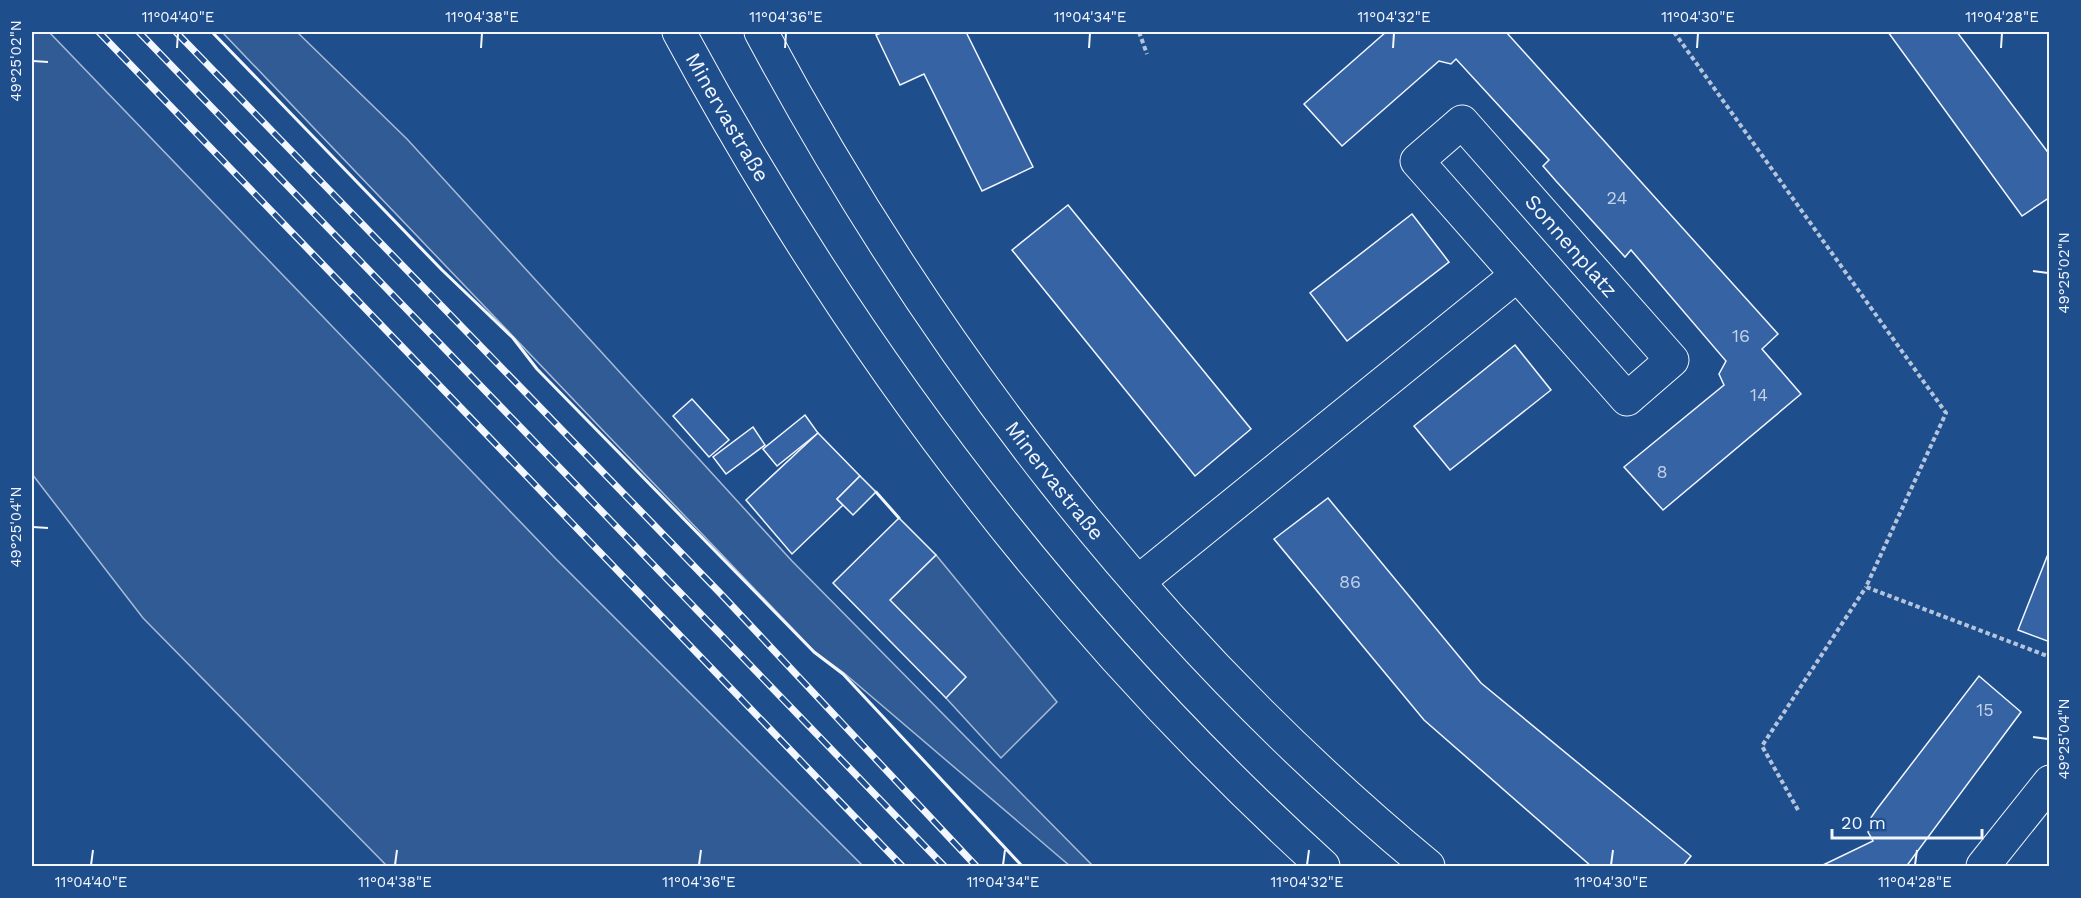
<svg xmlns="http://www.w3.org/2000/svg" width="2081" height="898" font-family="'Work Sans',sans-serif">
<style>
.built{fill:#305b95;stroke:#a8bbd7;stroke-width:1.5}
.building{fill:#3563a3;stroke:#f2f6ff;stroke-width:1.5}
.lines{fill:none;stroke-linecap:round;stroke-linejoin:round}
.minor-casing{stroke:#f2f6ff;stroke-width:35}
.secondary-casing{stroke:#f2f6ff;stroke-width:35}
.path{stroke:#b3c4dc;stroke-width:4;stroke-dasharray:4.5 3;stroke-linecap:butt}
.minor{stroke:#1f4e8c;stroke-width:33}
.secondary{stroke:#1f4e8c;stroke-width:33}
.rail-casing{stroke:#f2f6ff;stroke-width:7}
.rail{stroke:#1f4e8c;stroke-width:4.5;stroke-dasharray:14;stroke-linecap:butt}
.wall{stroke:#f2f6ff;stroke-width:3}
.ticks{fill:none;stroke:#f2f6ff;stroke-width:2}
.labels{text-anchor:middle;stroke-width:4.5;stroke-linejoin:round;paint-order:stroke}
.number-label{font-size:18px;fill:#c3d1e8}
.street-label{font-size:21px;fill:#f2f6ff;stroke:#1f4e8c}
.neatline{fill:none;stroke:#f2f6ff;stroke-width:2}
.ticks-label{font-size:15px;text-anchor:middle;fill:#f2f6ff}
</style>
<rect width="100%" height="100%" fill="#1f4e8c"/>
<!-- built -->
<g class="built">
<polygon points="32,32 49,32 556,559 863,866 387,866 143,618 32,474"/>
<polygon points="222,32 297,32 407,139 792,561 1093,866 1070,866 844,673 814,651"/>
<polygon points="936,555 1057,702 1001,758 946,698 890,600"/>
</g>
<!-- building -->
<g class="building">
<polygon points="883,32 966,32 1033,167 982,191 924,74 900,85 876,35"/>
<polygon points="1386,32 1506,32 1778,334 1762,349 1801,394 1663,510 1624,467 1724,385 1719,374 1726,361 1631,250 1625,257 1556,181 1543,166 1549,160 1456,59 1451,64 1439,61 1342,146 1304,104"/>
<polygon points="1888,32 1957,32 2050,155 2050,197 2022,216"/>
<polygon points="1068,205 1251,429 1195,476 1012,250"/>
<polygon points="1412,214 1449,262 1347,341 1310,293"/>
<polygon points="1515,345 1551,390 1450,470 1414,426"/>
<polygon points="692,399 729,440 709,457 673,416"/>
<polygon points="805,415 818,433 777,466 763,449"/>
<polygon points="753,427 765,445 726,474 713,457"/>
<polygon points="818,433 860,476 837,499 843,505 792,554 746,500"/>
<polygon points="860,476 876,492 853,515 837,499"/>
<polygon points="1328,498 1481,683 1691,856 1683,866 1591,866 1424,720 1274,539"/>
<polygon points="899,518 936,555 890,600 966,677 946,698 833,583"/>
<polygon points="2050,549 2050,642 2018,630"/>
<polygon points="1979,676 2021,712 1908,864 1909,866 1821,866 1873,841 1868,832 1874,822 1870,819 1877,809"/>
</g>
<g class="lines">
<defs>
<g id="minor">
<polygon points="1462,122 1672,360 1627,399 1417,161"/>
<polyline points="1138,582 1517,275"/>
<polyline points="1983,866 2050,782"/>
</g>
<g id="secondary">
<path id="s1" d="M 679,32 C 847,343 1061,628 1323,866"/>
<path id="s2" d="M 761,32 C 930,347 1152,638 1428,866"/>
</g>
</defs>
<!-- minor casing -->
<use href="#minor" class="minor-casing"/>
<!-- secondary casing -->
<use href="#secondary" class="secondary-casing"/>
<!-- path -->
<g class="path">
<polyline points="1139,32 1147,54"/>
<polyline points="1674,32 1946,413 1866,587 2050,657"/>
<polyline points="1798,810 1762,746 1866,587"/>
</g>
<!-- minor -->
<use href="#minor" class="minor"/>
<!-- secondary -->
<use href="#secondary" class="secondary"/>
<defs>
<g id="rail">
<polyline points="99,32 902,866"/>
<polyline points="139,32 944,866"/>
<polyline points="176,32 720,593 976,866"/>
</g>
</defs>
<!-- rail casing -->
<use href="#rail" class="rail-casing"/>
<!-- rail -->
<use href="#rail" class="rail"/>
<!-- wall -->
<g class="wall">
<polyline points="212,32 442,270 513,338 537,369 814,652 843,674 1022,866"/>
<polyline points="876,492 899,518"/>
</g>
</g>
<!-- ticks -->
<path class="ticks" d="M 177,48 L 178,33M 481,48 L 482,33M 785,48 L 786,33M 1089,48 L 1090,33M 1393,48 L 1394,33M 1697,48 L 1698,33M 2001,48 L 2002,33M 33,61 L 48,62M 2033,271 L 2048,273M 33,527 L 48,528M 2033,737 L 2048,739M 91,865 L 93,850M 395,865 L 397,850M 699,865 L 701,850M 1003,865 L 1005,850M 1307,865 L 1309,850M 1611,865 L 1613,850M 1915,865 L 1917,850"/>
<g class="labels">
<!-- number labels -->
<g class="number-label">
<text x="1617" y="204">24</text>
<text x="1741" y="342">16</text>
<text x="1759" y="401">14</text>
<text x="1662" y="478">8</text>
<text x="1350" y="588">86</text>
<text x="1985" y="716">15</text>
</g>
<!-- street labels -->
<g class="street-label">
<text dy="7" stroke="none"><textPath href="#s1" startOffset="98">Minervastraße</textPath></text>
<text transform="translate(1571 246) rotate(49)" y="7">Sonnenplatz</text>
<text dy="7" stroke="none"><textPath href="#s2" startOffset="537">Minervastraße</textPath></text>
</g>
</g>
<!-- border -->
<rect width="2081" height="898" fill="none" stroke="#1f4e8c" stroke-width="66"/>
<!-- scale -->
<path d="M1832 829v9h150v-9" fill="none" stroke="#f2f6ff" stroke-width="3"/>
<text x="1841" y="829" font-size="18" fill="#f2f6ff" stroke="#1f4e8c" stroke-width="4.5" paint-order="stroke">20 m</text>
<rect x="33" y="33" width="2015" height="832" class="neatline"/>
<g class="ticks-label">
<text x="178" y="22">11°04'40"E</text>
<text x="482" y="22">11°04'38"E</text>
<text x="786" y="22">11°04'36"E</text>
<text x="1090" y="22">11°04'34"E</text>
<text x="1394" y="22">11°04'32"E</text>
<text x="1698" y="22">11°04'30"E</text>
<text x="2002" y="22">11°04'28"E</text>
<text transform="translate(16 61) rotate(-90)" y="5">49°25'02"N</text>
<text transform="translate(2064 273) rotate(-90)" y="5">49°25'02"N</text>
<text transform="translate(16 527) rotate(-90)" y="5">49°25'04"N</text>
<text transform="translate(2064 739) rotate(-90)" y="5">49°25'04"N</text>
<text x="91" y="887">11°04'40"E</text>
<text x="395" y="887">11°04'38"E</text>
<text x="699" y="887">11°04'36"E</text>
<text x="1003" y="887">11°04'34"E</text>
<text x="1307" y="887">11°04'32"E</text>
<text x="1611" y="887">11°04'30"E</text>
<text x="1915" y="887">11°04'28"E</text>
</g>
</svg>
